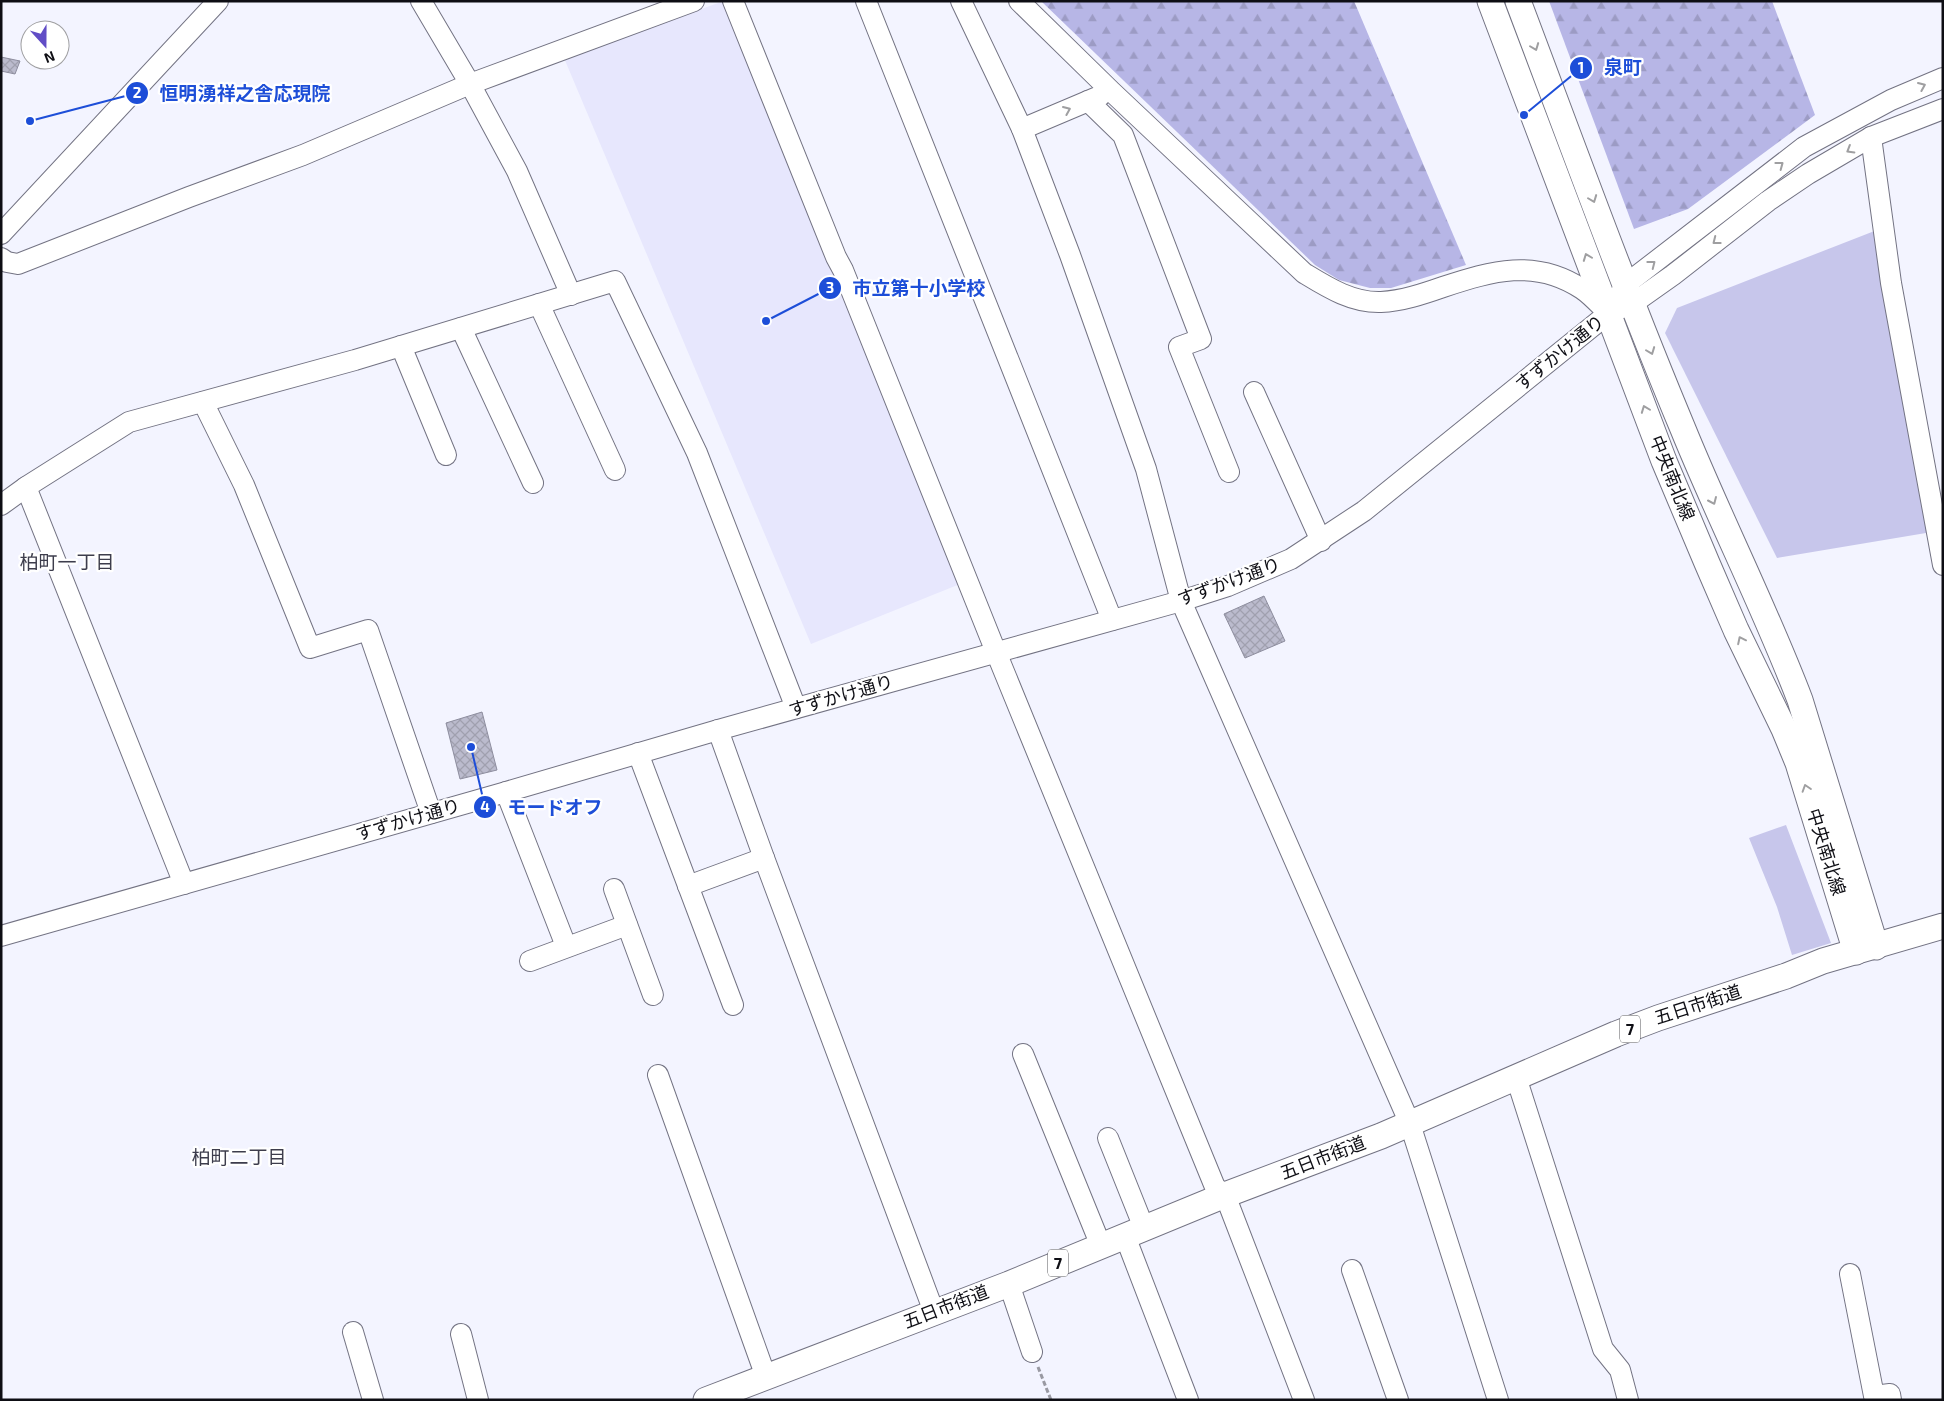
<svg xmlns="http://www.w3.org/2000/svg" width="1944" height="1401" font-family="'Exo 2','Noto Sans JP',sans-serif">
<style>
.built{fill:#e7e7fd}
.green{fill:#c7c6eb}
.forest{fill:url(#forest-firs)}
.building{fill:url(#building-cross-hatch);stroke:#8d8d9e}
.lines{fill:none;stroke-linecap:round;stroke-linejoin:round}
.minor-casing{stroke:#737383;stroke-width:22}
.major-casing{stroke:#737383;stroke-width:27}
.path{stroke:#9999a2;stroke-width:3;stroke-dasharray:5 2.5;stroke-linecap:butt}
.minor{stroke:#fff;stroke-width:20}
.major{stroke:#fff;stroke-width:25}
.oneway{stroke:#9f9fa1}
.labels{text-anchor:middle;stroke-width:4.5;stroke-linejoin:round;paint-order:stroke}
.shield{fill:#fff;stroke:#56565a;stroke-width:1}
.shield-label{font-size:16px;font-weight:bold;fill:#0e0e14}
.street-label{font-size:18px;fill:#0e0e14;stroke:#fff}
.neighbourhood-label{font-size:19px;fill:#3d3d4c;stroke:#fff}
.leader{fill:none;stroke:#1d4ed8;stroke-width:2}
.callout-dot{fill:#1d4ed8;stroke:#fff;stroke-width:2}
.mark-label{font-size:15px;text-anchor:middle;font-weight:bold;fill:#fff}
.callout-label{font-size:19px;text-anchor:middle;font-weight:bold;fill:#1d4ed8;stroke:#fff;stroke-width:4.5;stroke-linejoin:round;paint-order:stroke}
</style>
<defs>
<pattern id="forest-firs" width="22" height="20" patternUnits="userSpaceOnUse" patternTransform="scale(1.25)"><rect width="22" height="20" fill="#b7b6e6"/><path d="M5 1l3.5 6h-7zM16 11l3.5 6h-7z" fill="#9c9bc4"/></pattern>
<pattern id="building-cross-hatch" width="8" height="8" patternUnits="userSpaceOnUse" patternTransform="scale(1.25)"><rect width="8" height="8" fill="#bbbbcd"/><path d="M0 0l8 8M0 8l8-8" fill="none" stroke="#a0a0af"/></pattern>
</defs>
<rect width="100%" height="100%" fill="#f3f4ff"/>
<!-- built -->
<polygon class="built" points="721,2 735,10 960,584 811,644 564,58"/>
<!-- green -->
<g class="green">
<polygon points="1877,230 1932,532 1777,558 1665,333 1677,308"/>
<polygon points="1786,825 1831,943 1792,955 1777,907 1749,838"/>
</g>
<!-- forest -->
<g class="forest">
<polygon points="1041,1 1354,1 1466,265 1391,288 1370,288 1339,280 1315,265"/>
<polygon points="1549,1 1772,1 1815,115 1688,209 1634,229"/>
</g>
<!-- building -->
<g class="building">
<polygon points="1,57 20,61 15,74 1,71"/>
<polygon points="1264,596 1285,641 1245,658 1224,614"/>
<polygon points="482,712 497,770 460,779 446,723"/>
</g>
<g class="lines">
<defs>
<g id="minor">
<polyline points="421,1 470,84 517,171 571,295"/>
<polyline points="733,1 836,257 843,270 996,652 1215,1187 1225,1195 1304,1400"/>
<polyline points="866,1 1112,620"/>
<polyline points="961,1 1022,129 1070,255 1146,469 1181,601 1410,1124 1498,1400"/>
<path d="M 1019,1 L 1111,91 L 1304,273 C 1327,287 1352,303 1381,302 C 1402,301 1423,294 1443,287 C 1492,271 1535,258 1582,289 C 1591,295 1599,304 1607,312"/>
<polyline points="1088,101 1123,135 1201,339 1179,347 1229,472"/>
<polyline points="1022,129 1100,96"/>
<polyline points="1871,137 1891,283 1943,565"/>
<polyline points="1,234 218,1"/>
<polyline points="1,258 7,262 18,264 189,197 303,155 470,84 694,1"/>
<polyline points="1619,296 1625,285 1804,147 1891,100 1943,78"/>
<polyline points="539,304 615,470"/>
<polyline points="461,328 533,483"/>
<polyline points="401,346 446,455"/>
<polyline points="1254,392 1321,541"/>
<polyline points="203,402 244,485 310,648 368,630 431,813"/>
<polyline points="26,487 184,884"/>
<polyline points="1,505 26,487 129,422 355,360 615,281 697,453 796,708"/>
<polyline points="718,730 764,858 934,1312"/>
<polyline points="638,753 733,1005"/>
<polyline points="506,792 566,946"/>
<polyline points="688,886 764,858"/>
<polyline points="614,889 653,995"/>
<polyline points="1,936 506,792 718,730 1181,601 1228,586 1291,559 1364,511 1609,313 1632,304 1673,275 1768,201 1808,174 1871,137 1943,109"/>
<polyline points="530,961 627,925"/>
<polyline points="1023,1054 1101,1246"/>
<polyline points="658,1075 766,1377"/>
<polyline points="1516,1077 1603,1349 1620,1370 1628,1400"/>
<polyline points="1108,1138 1144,1228"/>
<polyline points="1125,1236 1188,1400"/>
<polyline points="1352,1270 1398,1400"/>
<polyline points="1850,1274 1874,1396 1890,1394 1891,1400"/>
<polyline points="1009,1284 1032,1352"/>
<polyline points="353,1332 373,1400"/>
<polyline points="461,1334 478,1400"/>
</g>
<g id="major">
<polyline points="1490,1 1664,461 1707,563 1736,630 1784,729 1798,763 1856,952"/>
<path d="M 1518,1 C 1572,144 1624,288 1683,429 C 1720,520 1765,608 1800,700 L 1876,947"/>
<polyline points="706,1400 1009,1284 1225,1195 1381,1136 1616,1034 1658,1018 1786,976 1823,961 1943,926"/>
</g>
</defs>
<!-- minor casing -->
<use href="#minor" class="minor-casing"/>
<!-- major casing -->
<use href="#major" class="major-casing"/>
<!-- path -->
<polyline class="path" points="1038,1367 1051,1400"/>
<!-- minor -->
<use href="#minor" class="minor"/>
<!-- major -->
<use href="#major" class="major"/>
</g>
<!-- one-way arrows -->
<defs><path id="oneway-chevron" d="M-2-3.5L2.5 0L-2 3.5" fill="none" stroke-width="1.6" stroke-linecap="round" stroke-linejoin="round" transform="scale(1.25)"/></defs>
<g class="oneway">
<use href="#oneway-chevron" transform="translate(1535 47) rotate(69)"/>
<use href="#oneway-chevron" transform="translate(1922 86) rotate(-23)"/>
<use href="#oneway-chevron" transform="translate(1067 110) rotate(-23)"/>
<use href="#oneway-chevron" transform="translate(1850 150) rotate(149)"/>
<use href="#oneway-chevron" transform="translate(1780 165) rotate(-37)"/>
<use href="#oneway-chevron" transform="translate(1593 199) rotate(69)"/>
<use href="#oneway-chevron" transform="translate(1716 241) rotate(142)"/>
<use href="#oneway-chevron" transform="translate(1587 257) rotate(-111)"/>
<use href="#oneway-chevron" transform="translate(1652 264) rotate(-38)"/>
<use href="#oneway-chevron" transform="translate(1651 351) rotate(69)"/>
<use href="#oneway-chevron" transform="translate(1645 409) rotate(-111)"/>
<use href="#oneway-chevron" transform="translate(1713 501) rotate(66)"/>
<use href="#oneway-chevron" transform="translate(1741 640) rotate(-116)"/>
<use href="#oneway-chevron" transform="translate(1806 788) rotate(-108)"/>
</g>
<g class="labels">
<!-- shield labels -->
<g class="shield">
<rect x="1620" y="1015.5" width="20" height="27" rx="4"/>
<rect x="1048" y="1249.5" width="20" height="27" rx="4"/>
</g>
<g class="shield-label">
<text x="1630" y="1035">7</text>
<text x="1058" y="1269">7</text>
</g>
<!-- street labels -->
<g class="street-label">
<text transform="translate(1560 353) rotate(-39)" y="6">すずかけ通り</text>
<text transform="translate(1672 478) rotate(68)" y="6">中央南北線</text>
<text transform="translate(1229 582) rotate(-20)" y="6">すずかけ通り</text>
<text transform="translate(841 696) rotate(-16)" y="6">すずかけ通り</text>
<text transform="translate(408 820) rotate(-16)" y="6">すずかけ通り</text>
<text transform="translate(1826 852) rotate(73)" y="6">中央南北線</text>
<text transform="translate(1698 1005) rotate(-18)" y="6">五日市街道</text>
<text transform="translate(1323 1158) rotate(-21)" y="6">五日市街道</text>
<text transform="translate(946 1307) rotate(-21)" y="6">五日市街道</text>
</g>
<!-- neighbourhood labels -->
<g class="neighbourhood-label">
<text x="67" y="569">柏町一丁目</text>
<text x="239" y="1164">柏町二丁目</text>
</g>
</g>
<!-- callouts -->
<path class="leader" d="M1524 115L1581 68M30 121L137 93M766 321L830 288M471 747L485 807"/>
<g class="callout-dot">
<circle cx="1524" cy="115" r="5"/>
<circle cx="30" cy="121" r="5"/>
<circle cx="766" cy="321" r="5"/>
<circle cx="471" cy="747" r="5"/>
<circle cx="1581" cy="68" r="12"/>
<circle cx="137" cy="93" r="12"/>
<circle cx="830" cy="288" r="12"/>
<circle cx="485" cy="807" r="12"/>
</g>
<g class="mark-label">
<text x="1581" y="73">1</text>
<text x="137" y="98">2</text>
<text x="830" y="293">3</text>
<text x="485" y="812">4</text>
</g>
<g class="callout-label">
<text x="1623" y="74">泉町</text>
<text x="245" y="100">恒明湧祥之舎応現院</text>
<text x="919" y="295">市立第十小学校</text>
<text x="555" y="814">モードオフ</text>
</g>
<!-- border -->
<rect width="1944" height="1401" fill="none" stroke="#0e0e14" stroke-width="5"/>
<!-- north arrow -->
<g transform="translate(45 45) rotate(159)"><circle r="24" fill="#ffffff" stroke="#9f9fa1"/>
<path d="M0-4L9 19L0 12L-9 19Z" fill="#614dc6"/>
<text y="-8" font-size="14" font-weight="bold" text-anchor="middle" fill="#0e0e14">N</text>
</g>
</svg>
